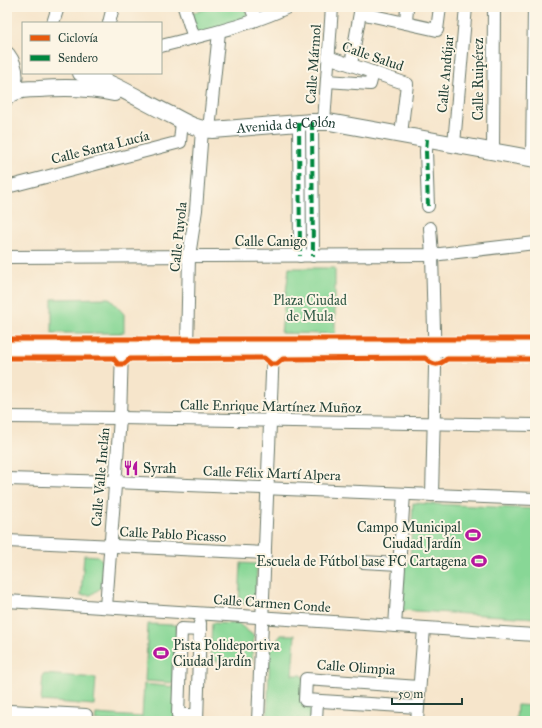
<svg xmlns="http://www.w3.org/2000/svg" width="542" height="728" font-family="'IM FELL Great Primer',serif">
<style>
.green{fill:#88d796;stroke:#548a65}
.lines{fill:none;stroke-linecap:round;stroke-linejoin:round}
.minor-casing{stroke:#6a7869;stroke-width:14}
.major-casing{stroke:#6a7869;stroke-width:18}
.minor{stroke:#fff;stroke-width:12}
.major{stroke:#fff;stroke-width:16}
.quiet{stroke:#00873e;stroke-width:4;stroke-dasharray:8 4;stroke-linecap:butt}
.cycleway-casing{stroke:#fcf5e5;stroke-width:8}
.cycleway{stroke:#e8590c;stroke-width:5}
.labels{text-anchor:middle;stroke-width:4;stroke-linejoin:round;paint-order:stroke}
.street-label{font-size:14px;fill:#1f3d34;stroke:#fcf5e5}
.park-label{font-size:14px;fill:#345c48;stroke:#fcf5e5}
.poi-label{font-size:14px;fill:#1f3d34;stroke:#fcf5e5;text-anchor:start}
</style>
<rect width="100%" height="100%" fill="#fcf5e5"/>
<filter id="ink" filterUnits="userSpaceOnUse"><feTurbulence type="fractalNoise" baseFrequency=".025" numOctaves="2"/><feDisplacementMap in="SourceGraphic" scale="8" xChannelSelector="R" yChannelSelector="G"/><feConvolveMatrix kernelMatrix="1 2 1 2 8 2 1 2 1" color-interpolation-filters="sRGB"/></filter>
<filter id="wash" filterUnits="userSpaceOnUse"><feTurbulence type="fractalNoise" baseFrequency=".012" numOctaves="4" result="noise"/><feDisplacementMap in="SourceGraphic" scale="16" xChannelSelector="R" yChannelSelector="G"/><feGaussianBlur stdDeviation="0.9" result="paint"/><feColorMatrix in="noise" values="0 0 0 0 0 0 0 0 0 0 0 0 0 0 0 0 0 1.4 0 .05"/><feComposite in="paint" operator="in"/></filter>
<g filter="url(#wash)">
<rect width="100%" height="100%" fill="#f6e5cb"/>
<!-- green -->
<g class="green">
<polygon points="212,7 245,7 248,18 196,35 190,14"/>
<polygon points="289,268 335,268 335,334 281,333"/>
<polygon points="109,298 124,314 124,333 52,333 52,299"/>
<polygon points="413,503 535,509 535,618 400,610 404,562 410,562"/>
<polygon points="84,555 98,556 103,561 102,587 91,595 81,595"/>
<polygon points="241,563 257,564 256,593 246,604 239,603"/>
<polygon points="212,623 239,624 254,636 252,661 210,661"/>
<polygon points="148,624 177,625 174,683 145,681"/>
<polygon points="281,635 295,635 292,675 302,675 315,705 314,721 267,721 270,649"/>
<polygon points="43,674 96,678 94,705 41,701"/>
<polygon points="144,684 175,687 175,717 191,721 95,721 96,714 142,717"/>
<polygon points="517,705 535,706 535,721 516,721"/>
</g>
</g>
<g filter="url(#ink)">
<g class="lines">
<defs>
<g id="minor">
<polyline points="184,7 194,38"/>
<polyline points="251,7 256,20"/>
<polyline points="360,13 437,30 440,7"/>
<polyline points="53,23 58,7"/>
<polyline points="109,23 113,7"/>
<polyline points="406,23 407,7"/>
<path d="M 161,46 C 204,35 248,26 288,7"/>
<polyline points="328,57 407,84 401,134"/>
<polyline points="351,64 361,7"/>
<polyline points="327,81 370,84 373,72"/>
<polyline points="312,122 313,256"/>
<polyline points="324,122 332,7"/>
<polyline points="299,123 300,256"/>
<polyline points="209,130 219,32"/>
<polyline points="427,139 426,151 428,206"/>
<polyline points="454,144 466,7"/>
<polyline points="493,151 494,7"/>
<polyline points="532,158 534,7"/>
<polyline points="7,187 180,142 182,121"/>
<polyline points="430,228 432,255 435,368 432,495"/>
<polyline points="7,257 432,255 535,243"/>
<polyline points="187,348 189,256 196,210 202,130"/>
<polyline points="7,417 120,418 535,425"/>
<polyline points="7,479 115,482 535,499"/>
<polyline points="7,541 265,553"/>
<polyline points="363,562 399,564"/>
<polyline points="7,601 535,635"/>
<polyline points="106,607 120,418 122,349"/>
<polyline points="395,626 404,494"/>
<polyline points="418,707 305,700 306,679 419,687"/>
<polyline points="197,715 178,715 181,629 200,630"/>
<polyline points="9,720 10,711 86,715"/>
<polyline points="197,721 200,623"/>
<polyline points="258,721 273,349"/>
<polyline points="316,721 317,701"/>
<polyline points="417,721 424,628"/>
</g>
<g id="major">
<path d="M 7,55 C 17,68 17,84 7,97"/>
<path id="s1" d="M 81,73 C 114,82 143,102 173,116 C 186,123 198,130 213,130 L 312,122 L 329,122 L 535,159"/>
<path d="M 9,95 C 18,89 28,89 39,89 C 64,87 89,87 114,93"/>
<polyline points="7,350 535,349"/>
</g>
</defs>
<!-- minor casing -->
<use href="#minor" class="minor-casing"/>
<!-- major casing -->
<use href="#major" class="major-casing"/>
<!-- minor -->
<use href="#minor" class="minor"/>
<!-- major -->
<use href="#major" class="major"/>
<!-- quiet -->
<g class="quiet">
<polyline points="312,122 313,256"/>
<polyline points="299,123 300,256"/>
<polyline points="427,139 426,151 428,206"/>
</g>
<defs>
<g id="cycleway">
<polyline points="7,336 9,339 535,339"/>
<path d="M 7,358 L 113,358 L 118,364 L 124,364 L 130,359 L 264,358 L 271,364 L 277,364 L 283,359 L 425,358 C 434,366 438,366 447,359 L 535,359"/>
</g>
</defs>
<!-- cycleway casing -->
<use href="#cycleway" class="cycleway-casing"/>
<!-- cycleway -->
<use href="#cycleway" class="cycleway"/>
</g>
</g>
<!-- icons -->
<defs>
<symbol id="restaurant-bare" viewBox="-9 -9 18 18"><path d="M-5-6h1v4h1v-4h1v4h1v-4h1v5L-1.5 .5V6h-2V.5L-5-1ZM5-6V6H3V1.5H1.5Q1.5-4 5-6Z" fill="#b5179e" stroke="#fcf5e5" stroke-width="2.5" paint-order="stroke"/></symbol>
<symbol id="stadium-bare" viewBox="-9 -9 18 18"><path d="M0-5a6.5 5 0 1 0 0 10a6.5 5 0 1 0 0-10ZM-3.5-1.8h7v3.6h-7Z" fill="#b5179e" stroke="#fcf5e5" stroke-width="2.5" paint-order="stroke"/></symbol>
</defs>
<g fill-rule="evenodd">
<use href="#restaurant-bare" x="120" y="457" width="22" height="22"/>
<use href="#stadium-bare" x="462" y="524" width="22" height="22"/>
<use href="#stadium-bare" x="468" y="550" width="22" height="22"/>
<use href="#stadium-bare" x="150" y="642" width="22" height="22"/>
</g>
<g class="labels">
<!-- street labels -->
<g class="street-label">
<text transform="translate(373 56) rotate(19)" y="5">Calle Salud</text>
<text transform="translate(313 64) rotate(-86)" y="5">Calle Mármol</text>
<text transform="translate(445 74) rotate(-85)" y="5">Calle Andújar</text>
<text transform="translate(478 79) rotate(-90)" y="5">Calle Ruipérez</text>
<text dy="5" stroke="none"><textPath href="#s1" startOffset="218">Avenida de Colón</textPath></text>
<text transform="translate(100 147) rotate(-14)" y="5">Calle Santa Lucía</text>
<text transform="translate(178 237) rotate(-84)" y="5">Calle Puyola</text>
<text x="271" y="246">Calle Canigo</text>
<text transform="translate(271 406) rotate(1)" y="5">Calle Enrique Martínez Muñoz</text>
<text transform="translate(272 473) rotate(2)" y="5">Calle Félix Martí Alpera</text>
<text transform="translate(100 477) rotate(-85)" y="5">Calle Valle Inclán</text>
<text transform="translate(173 534) rotate(3)" y="5">Calle Pablo Picasso</text>
<text transform="translate(272 603) rotate(4)" y="5">Calle Carmen Conde</text>
<text transform="translate(356 667) rotate(4)" y="5">Calle Olimpia</text>
</g>
<!-- park labels -->
<g class="park-label">
<text x="310" y="305">Plaza Ciudad<tspan x="310" dy="16">de Mula</tspan></text>
</g>
<!-- poi labels -->
<g class="poi-label">
<text x="143" y="473">Syrah</text>
<text x="461" y="532" text-anchor="end">Campo Municipal<tspan x="461" dy="16">Ciudad Jardín</tspan></text>
<text x="467" y="566" text-anchor="end">Escuela de Fútbol base FC Cartagena</text>
<text x="173" y="650">Pista Polideportiva<tspan x="173" dy="16">Ciudad Jardín</tspan></text>
</g>
</g>
<!-- margin -->
<rect width="542" height="728" fill="none" stroke="#fcf5e5" stroke-width="24"/>
<!-- legend -->
<rect x="22" y="22" width="140" height="52" fill="#fcf5e5" stroke="#a4ab9e"/>
<rect x="30" y="35" width="20" height="6" fill="#e8590c" stroke="#a4ab9e"/>
<text x="58" y="42" font-size="12" fill="#1f3d34">Ciclovía</text>
<rect x="30" y="55" width="20" height="6" fill="#00873e" stroke="#a4ab9e"/>
<text x="58" y="62" font-size="12" fill="#1f3d34">Sendero</text>
<!-- scale -->
<path d="M392 698v6h70v-6" fill="none" stroke="#1f3d34" stroke-width="2"/>
<text x="398" y="698" font-size="12" fill="#1f3d34" stroke="#fcf5e5" stroke-width="3" paint-order="stroke">50 m</text>
</svg>
